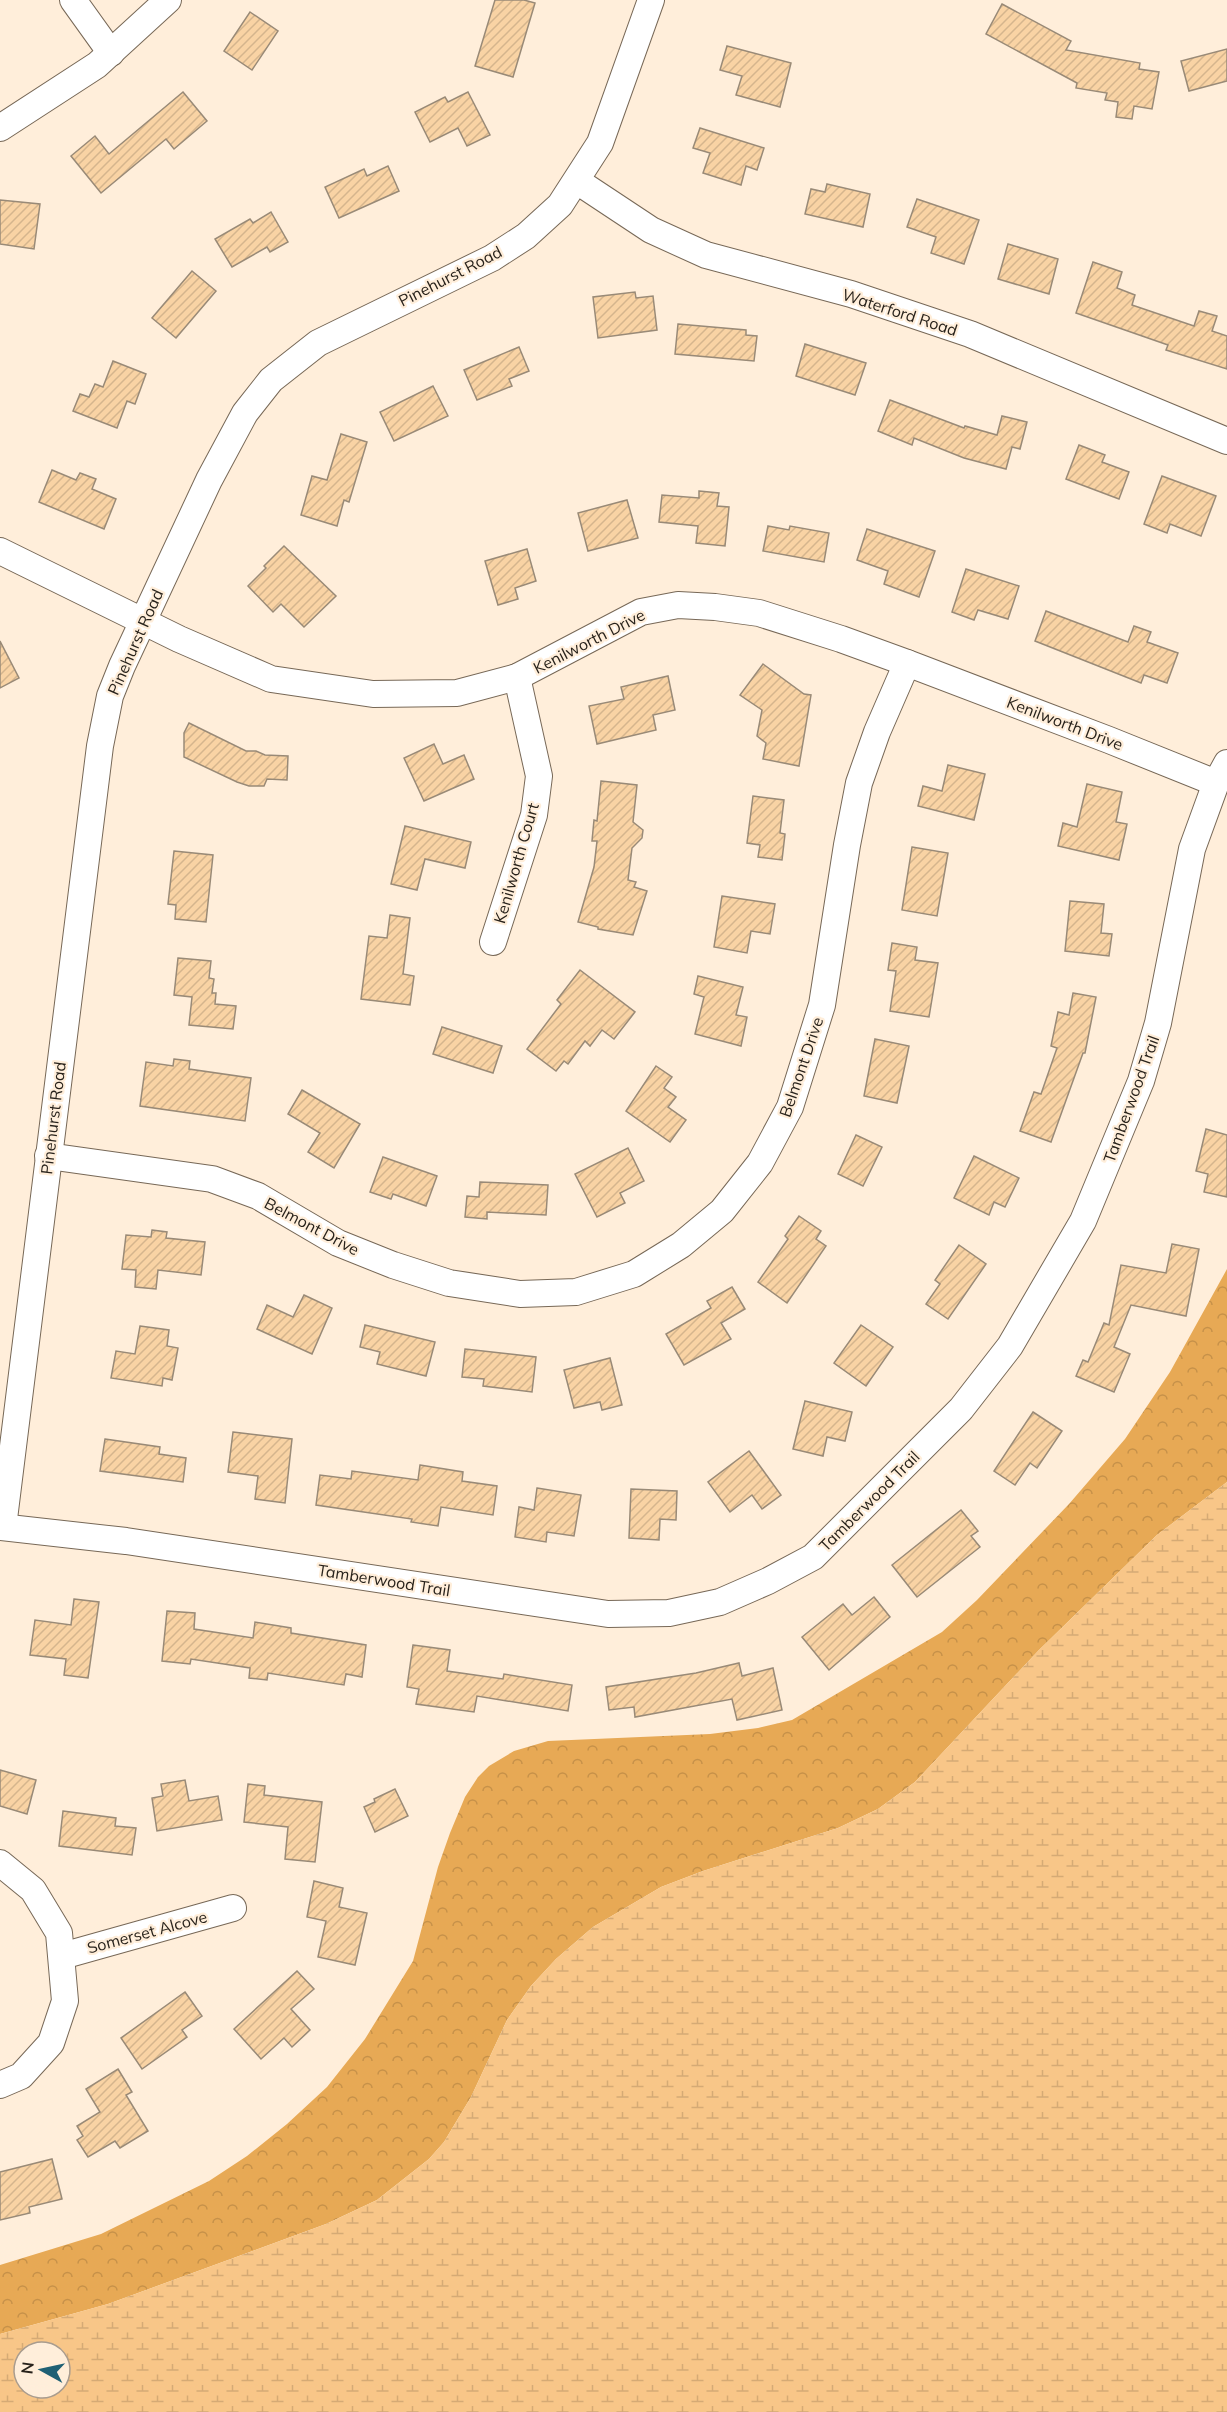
<svg xmlns="http://www.w3.org/2000/svg" width="1227" height="2412" font-family="Mulish,sans-serif">
<style>
.forest{fill:url(#forest-crowns)}
.wetland{fill:url(#wetland-marsh);fill-rule:evenodd}
.building{fill:url(#building-hatch);stroke:#998a77;stroke-width:1.5}
.lines{fill:none;stroke-linecap:round;stroke-linejoin:round}
.minor-casing{stroke:#776857;stroke-width:28}
.minor{stroke:#fff;stroke-width:26}
.labels{text-anchor:middle;stroke-width:4.5;stroke-linejoin:round;paint-order:stroke}
.street-label{font-size:16px;fill:#28221b;stroke:#ffeeda}
</style>
<defs>
<pattern id="forest-crowns" width="20" height="18" patternUnits="userSpaceOnUse" patternTransform="scale(1.5)"><rect width="20" height="18" fill="#e7a955"/><path d="M2 6a3 3 0 1 1 6 0M12 15a3 3 0 1 1 6 0" fill="none" stroke="#c69149"/></pattern>
<pattern id="wetland-marsh" width="20" height="14" patternUnits="userSpaceOnUse" patternTransform="scale(1.5)"><rect width="20" height="14" fill="#f8c688"/><path d="M1 5h8M5 5V1M11 12h8M15 12V8" fill="none" stroke="#d5aa75"/></pattern>
<pattern id="building-hatch" width="6" height="6" patternUnits="userSpaceOnUse" patternTransform="scale(1.5)"><rect width="6" height="6" fill="#f9d3a4"/><path d="M-1 1l2-2M0 6l6-6M5 7l2-2" fill="none" stroke="#d5b58d"/></pattern>
</defs>
<rect width="100%" height="100%" fill="#ffeeda"/>
<!-- forest -->
<polygon class="forest" points="1227,1269 1227,1482 1157,1535 1039,1650 915,1782 878,1809 838,1828 703,1871 661,1887 593,1927 556,1959 531,1986 507,2020 471,2097 444,2142 429,2159 377,2200 326,2224 108,2304 0,2334 0,2265 101,2234 209,2181 247,2156 287,2124 327,2087 365,2039 413,1961 438,1867 450,1833 465,1797 478,1777 489,1766 514,1751 548,1741 710,1734 758,1728 792,1720 942,1632 977,1600 1069,1504 1125,1439 1170,1372"/>
<!-- wetland -->
<path class="wetland" d="M 1227,1482 L 1227,2412 L 0,2412 L 0,2334 L 108,2304 L 326,2224 L 377,2200 L 429,2159 L 444,2142 L 471,2097 L 507,2020 L 531,1986 L 556,1959 L 593,1927 L 661,1887 L 703,1871 L 838,1828 L 878,1809 L 915,1782 L 1039,1650 L 1157,1535 ZM 24,2352 L 60,2352 L 60,2388 L 24,2388 Z"/>
<!-- building -->
<g class="building">
<polygon points="495,0 524,0 535,3 513,77 475,66"/>
<polygon points="1002,4 1071,41 1066,50 1140,63 1139,69 1159,72 1152,109 1134,106 1132,119 1116,117 1118,102 1105,100 1107,93 1076,88 1077,83 986,34"/>
<polygon points="250,12 278,31 252,70 224,51"/>
<polygon points="727,46 791,63 780,107 736,95 742,76 720,70"/>
<polygon points="1227,49 1227,81 1189,91 1181,61"/>
<polygon points="183,92 207,121 174,149 166,139 101,193 71,156 95,136 109,154"/>
<polygon points="468,92 490,135 467,146 458,128 430,142 415,112 445,97 448,102"/>
<polygon points="700,128 764,148 757,170 746,166 741,185 703,173 710,153 693,148"/>
<polygon points="388,166 399,191 339,218 325,187 364,169 367,176"/>
<polygon points="827,184 870,194 863,227 805,214 811,189 825,192"/>
<polygon points="917,199 979,220 964,264 931,253 936,237 907,227"/>
<polygon points="0,200 40,204 34,249 0,244"/>
<polygon points="271,212 288,242 270,252 267,247 232,267 215,239 250,219 253,223"/>
<polygon points="1008,244 1058,259 1049,294 998,279"/>
<polygon points="1093,262 1122,272 1117,288 1135,295 1132,305 1194,326 1199,311 1217,316 1212,331 1227,336 1227,369 1166,350 1168,345 1076,313"/>
<polygon points="192,271 216,291 176,338 152,318"/>
<polygon points="635,292 636,298 653,296 657,330 598,338 593,297"/>
<polygon points="678,324 746,330 746,335 757,336 754,361 675,354"/>
<polygon points="805,344 866,363 855,395 796,376"/>
<polygon points="519,347 529,371 509,379 512,386 477,400 464,370"/>
<polygon points="113,361 146,374 135,404 127,401 117,428 73,411 80,394 89,397 95,384 103,387"/>
<polygon points="433,386 448,416 394,441 380,412"/>
<polygon points="890,400 964,428 965,426 997,435 1002,416 1027,422 1020,449 1012,447 1006,469 964,458 914,438 912,445 878,431"/>
<polygon points="341,434 367,442 349,502 344,500 337,526 301,515 312,476 327,480"/>
<polygon points="1079,445 1105,455 1102,462 1129,472 1119,499 1066,479"/>
<polygon points="52,470 76,480 80,473 96,479 92,489 116,499 104,529 39,502"/>
<polygon points="1162,476 1216,496 1201,536 1170,524 1167,533 1144,524"/>
<polygon points="699,491 719,493 717,506 729,507 725,546 696,543 698,526 659,522 662,495 699,498"/>
<polygon points="627,500 638,538 588,551 578,513"/>
<polygon points="768,526 789,530 790,526 829,533 824,562 763,551"/>
<polygon points="867,529 935,551 919,597 884,584 888,571 857,560"/>
<polygon points="284,546 336,596 304,627 281,604 273,612 248,586 266,568 264,566"/>
<polygon points="527,549 536,581 515,588 518,599 498,605 485,561"/>
<polygon points="966,569 1019,586 1008,619 978,610 974,620 952,612"/>
<polygon points="1046,611 1128,642 1134,626 1151,632 1147,642 1178,653 1167,683 1144,675 1141,683 1035,641"/>
<polygon points="0,641 19,678 0,688"/>
<polygon points="763,664 804,694 811,695 799,766 763,759 766,743 757,736 762,710 740,695"/>
<polygon points="668,676 675,710 653,715 656,730 597,744 589,706 624,699 621,687"/>
<polygon points="189,723 246,751 256,751 265,755 288,756 287,780 267,779 264,786 249,786 237,782 184,757 184,733"/>
<polygon points="434,744 443,764 464,755 474,779 424,801 404,758"/>
<polygon points="948,765 985,774 974,820 918,806 923,786 942,791"/>
<polygon points="601,781 637,785 633,822 643,830 642,838 632,848 628,880 636,882 634,887 647,891 633,935 598,929 598,927 578,922 594,867 597,841 592,841 594,820 597,821"/>
<polygon points="1087,784 1122,792 1116,822 1127,824 1119,860 1058,846 1063,823 1077,827"/>
<polygon points="753,796 784,800 780,833 785,834 782,860 758,857 760,845 747,843"/>
<polygon points="405,826 471,842 465,868 425,859 417,890 391,884"/>
<polygon points="912,847 948,853 937,916 902,910"/>
<polygon points="174,851 213,855 206,922 175,919 176,905 168,904"/>
<polygon points="722,896 775,904 770,934 751,931 747,953 714,947"/>
<polygon points="1070,901 1104,904 1101,933 1112,934 1109,956 1065,951"/>
<polygon points="390,915 410,918 403,974 414,976 410,1005 361,999 369,936 387,938"/>
<polygon points="892,943 917,947 915,960 938,963 929,1017 890,1011 896,971 888,970"/>
<polygon points="178,958 211,961 209,978 214,979 212,993 216,993 215,1004 236,1006 233,1029 189,1025 192,997 174,995"/>
<polygon points="580,970 635,1012 614,1039 602,1030 590,1046 585,1041 568,1064 564,1061 556,1071 527,1049 561,1004 557,1000"/>
<polygon points="698,976 743,987 736,1015 747,1017 741,1046 695,1034 704,997 694,994"/>
<polygon points="1073,993 1096,997 1085,1053 1083,1053 1051,1142 1020,1131 1034,1092 1041,1094 1057,1048 1051,1046 1058,1012 1069,1015"/>
<polygon points="442,1027 502,1046 493,1073 433,1054"/>
<polygon points="875,1039 909,1046 897,1103 864,1096"/>
<polygon points="174,1059 190,1061 189,1069 251,1078 245,1121 140,1106 146,1062 173,1066"/>
<polygon points="656,1066 672,1077 664,1088 676,1097 668,1107 686,1120 670,1142 626,1111"/>
<polygon points="302,1090 360,1124 334,1168 308,1152 320,1133 288,1114"/>
<polygon points="1206,1129 1227,1135 1227,1197 1204,1192 1208,1174 1196,1171"/>
<polygon points="856,1135 882,1147 863,1186 838,1174"/>
<polygon points="628,1148 644,1181 620,1193 625,1203 597,1217 575,1174"/>
<polygon points="974,1156 1019,1178 1005,1207 994,1202 989,1215 954,1198"/>
<polygon points="383,1157 437,1176 426,1206 393,1194 391,1199 370,1192"/>
<polygon points="480,1182 548,1185 546,1215 487,1212 487,1219 465,1217 467,1196 479,1197"/>
<polygon points="799,1216 821,1231 816,1239 826,1246 787,1303 758,1282 788,1239 785,1236"/>
<polygon points="152,1230 167,1232 166,1238 205,1242 201,1275 158,1270 156,1289 135,1287 136,1270 122,1269 126,1235 151,1237"/>
<polygon points="1172,1244 1199,1249 1186,1316 1131,1305 1114,1347 1130,1354 1114,1392 1076,1376 1083,1360 1088,1362 1104,1323 1109,1325 1121,1265 1166,1273"/>
<polygon points="959,1245 986,1264 948,1319 926,1304 940,1284 935,1280"/>
<polygon points="732,1287 745,1309 721,1323 731,1339 684,1365 666,1334 711,1308 707,1301"/>
<polygon points="304,1295 332,1308 312,1354 257,1329 267,1305 293,1317"/>
<polygon points="365,1325 435,1342 426,1376 377,1364 380,1352 360,1347"/>
<polygon points="861,1325 893,1347 866,1386 834,1363"/>
<polygon points="140,1326 169,1330 167,1346 178,1348 172,1380 163,1378 162,1386 111,1378 116,1351 135,1354"/>
<polygon points="465,1349 536,1357 532,1392 483,1386 484,1379 462,1377"/>
<polygon points="610,1358 622,1405 602,1410 600,1402 574,1408 564,1370"/>
<polygon points="805,1401 852,1412 845,1441 827,1437 823,1456 793,1449"/>
<polygon points="1033,1412 1062,1431 1037,1468 1030,1463 1015,1485 994,1471"/>
<polygon points="233,1432 292,1439 285,1503 255,1499 258,1476 228,1472"/>
<polygon points="105,1439 160,1447 159,1454 186,1458 183,1482 100,1471"/>
<polygon points="749,1451 781,1495 762,1509 752,1495 730,1512 708,1482"/>
<polygon points="420,1465 463,1472 462,1481 497,1486 493,1515 441,1507 438,1526 411,1522 412,1519 316,1505 320,1475 351,1479 352,1471 418,1480"/>
<polygon points="537,1488 581,1495 574,1536 547,1532 546,1542 515,1537 519,1507 534,1510"/>
<polygon points="631,1489 677,1491 676,1520 660,1519 659,1540 629,1538"/>
<polygon points="961,1510 978,1531 971,1536 980,1547 917,1597 892,1565"/>
<polygon points="874,1597 890,1617 829,1670 802,1637 843,1604 852,1615"/>
<polygon points="74,1599 99,1602 88,1678 64,1675 66,1659 30,1655 35,1620 71,1625"/>
<polygon points="167,1611 195,1613 194,1629 253,1638 255,1622 291,1628 291,1633 366,1645 362,1677 346,1674 344,1685 268,1673 267,1680 249,1678 250,1668 191,1659 190,1664 162,1661"/>
<polygon points="413,1645 450,1650 447,1671 503,1679 504,1674 572,1685 568,1711 477,1696 474,1712 416,1704 419,1689 407,1687"/>
<polygon points="739,1663 742,1676 773,1668 782,1710 737,1720 732,1699 635,1717 634,1707 609,1710 606,1687 696,1673"/>
<polygon points="0,1770 36,1780 27,1814 0,1806"/>
<polygon points="185,1780 189,1801 218,1796 222,1820 157,1831 152,1798 163,1796 161,1784"/>
<polygon points="248,1784 265,1786 264,1795 322,1802 315,1862 285,1859 288,1827 244,1822"/>
<polygon points="395,1789 408,1816 375,1832 364,1807 375,1802 374,1799"/>
<polygon points="63,1811 116,1818 115,1826 136,1828 132,1855 59,1846"/>
<polygon points="314,1881 343,1888 339,1907 367,1913 355,1965 318,1957 326,1921 307,1917"/>
<polygon points="297,1971 314,1989 291,2009 310,2030 292,2047 284,2038 261,2059 234,2029"/>
<polygon points="185,1992 202,2016 182,2030 187,2037 142,2069 121,2038"/>
<polygon points="118,2069 132,2092 126,2095 148,2131 120,2148 115,2141 88,2157 77,2140 83,2136 77,2126 100,2112 86,2089"/>
<polygon points="52,2159 62,2199 29,2207 30,2213 0,2220 0,2172"/>
</g>
<g class="lines">
<defs>
<g id="minor">
<polyline points="73,0 111,53"/>
<polyline points="0,128 97,65 168,0"/>
<polyline points="577,181 651,230 706,255 851,294 970,334 1227,441"/>
<polyline points="0,551 179,639 271,679 373,694 457,693 517,677 641,612 678,605 715,607 759,613 841,639 907,663 1109,740 1216,783"/>
<polyline points="493,942 534,815 539,776 517,677"/>
<polyline points="48,1156 212,1179 258,1196 338,1243 393,1265 449,1283 520,1294 576,1292 634,1274 681,1245 722,1211 760,1163 790,1107 822,1005 847,845 859,783 877,732 907,663"/>
<polyline points="0,1527 126,1541 608,1614 669,1613 720,1602 768,1581 813,1557 961,1409 1010,1346 1083,1221 1141,1081 1158,1023 1192,849 1216,783 1227,763"/>
<polyline points="3,1527 100,746 110,696 122,666 209,480 245,413 271,380 318,343 492,258 526,236 560,205 600,143 651,0"/>
<polyline points="0,1863 33,1890 59,1933 65,2001 51,2043 21,2076 0,2085"/>
<polyline points="62,1956 233,1908"/>
</g>
</defs>
<!-- minor casing -->
<use href="#minor" class="minor-casing"/>
<!-- minor -->
<use href="#minor" class="minor"/>
</g>
<g class="labels">
<!-- street labels -->
<g class="street-label">
<text transform="translate(450 276) rotate(-27)" y="6">Pinehurst Road</text>
<text transform="translate(900 312) rotate(18)" y="6">Waterford Road</text>
<text transform="translate(589 641) rotate(-27)" y="6">Kenilworth Drive</text>
<text transform="translate(135 642) rotate(-66)" y="6">Pinehurst Road</text>
<text transform="translate(1065 723) rotate(21)" y="6">Kenilworth Drive</text>
<text transform="translate(516 863) rotate(-74)" y="6">Kenilworth Court</text>
<text transform="translate(801 1067) rotate(-71)" y="6">Belmont Drive</text>
<text transform="translate(1131 1099) rotate(-70)" y="6">Tamberwood Trail</text>
<text transform="translate(53 1118) rotate(-83)" y="6">Pinehurst Road</text>
<text transform="translate(312 1226) rotate(28)" y="6">Belmont Drive</text>
<text transform="translate(869 1501) rotate(-45)" y="6">Tamberwood Trail</text>
<text transform="translate(384 1580) rotate(9)" y="6">Tamberwood Trail</text>
<text transform="translate(147 1932) rotate(-15)" y="6">Somerset Alcove</text>
</g>
</g>
<!-- north arrow -->
<g transform="translate(42 2370) rotate(278)"><circle r="28" fill="#ffeeda" stroke="#a99c8e" stroke-width="1.5"/>
<path d="M0-4.5L10 22L0 15L-10 22Z" fill="#1f6074"/>
<text y="-9" font-size="16" font-weight="bold" text-anchor="middle" fill="#28221b">N</text>
</g>
</svg>
